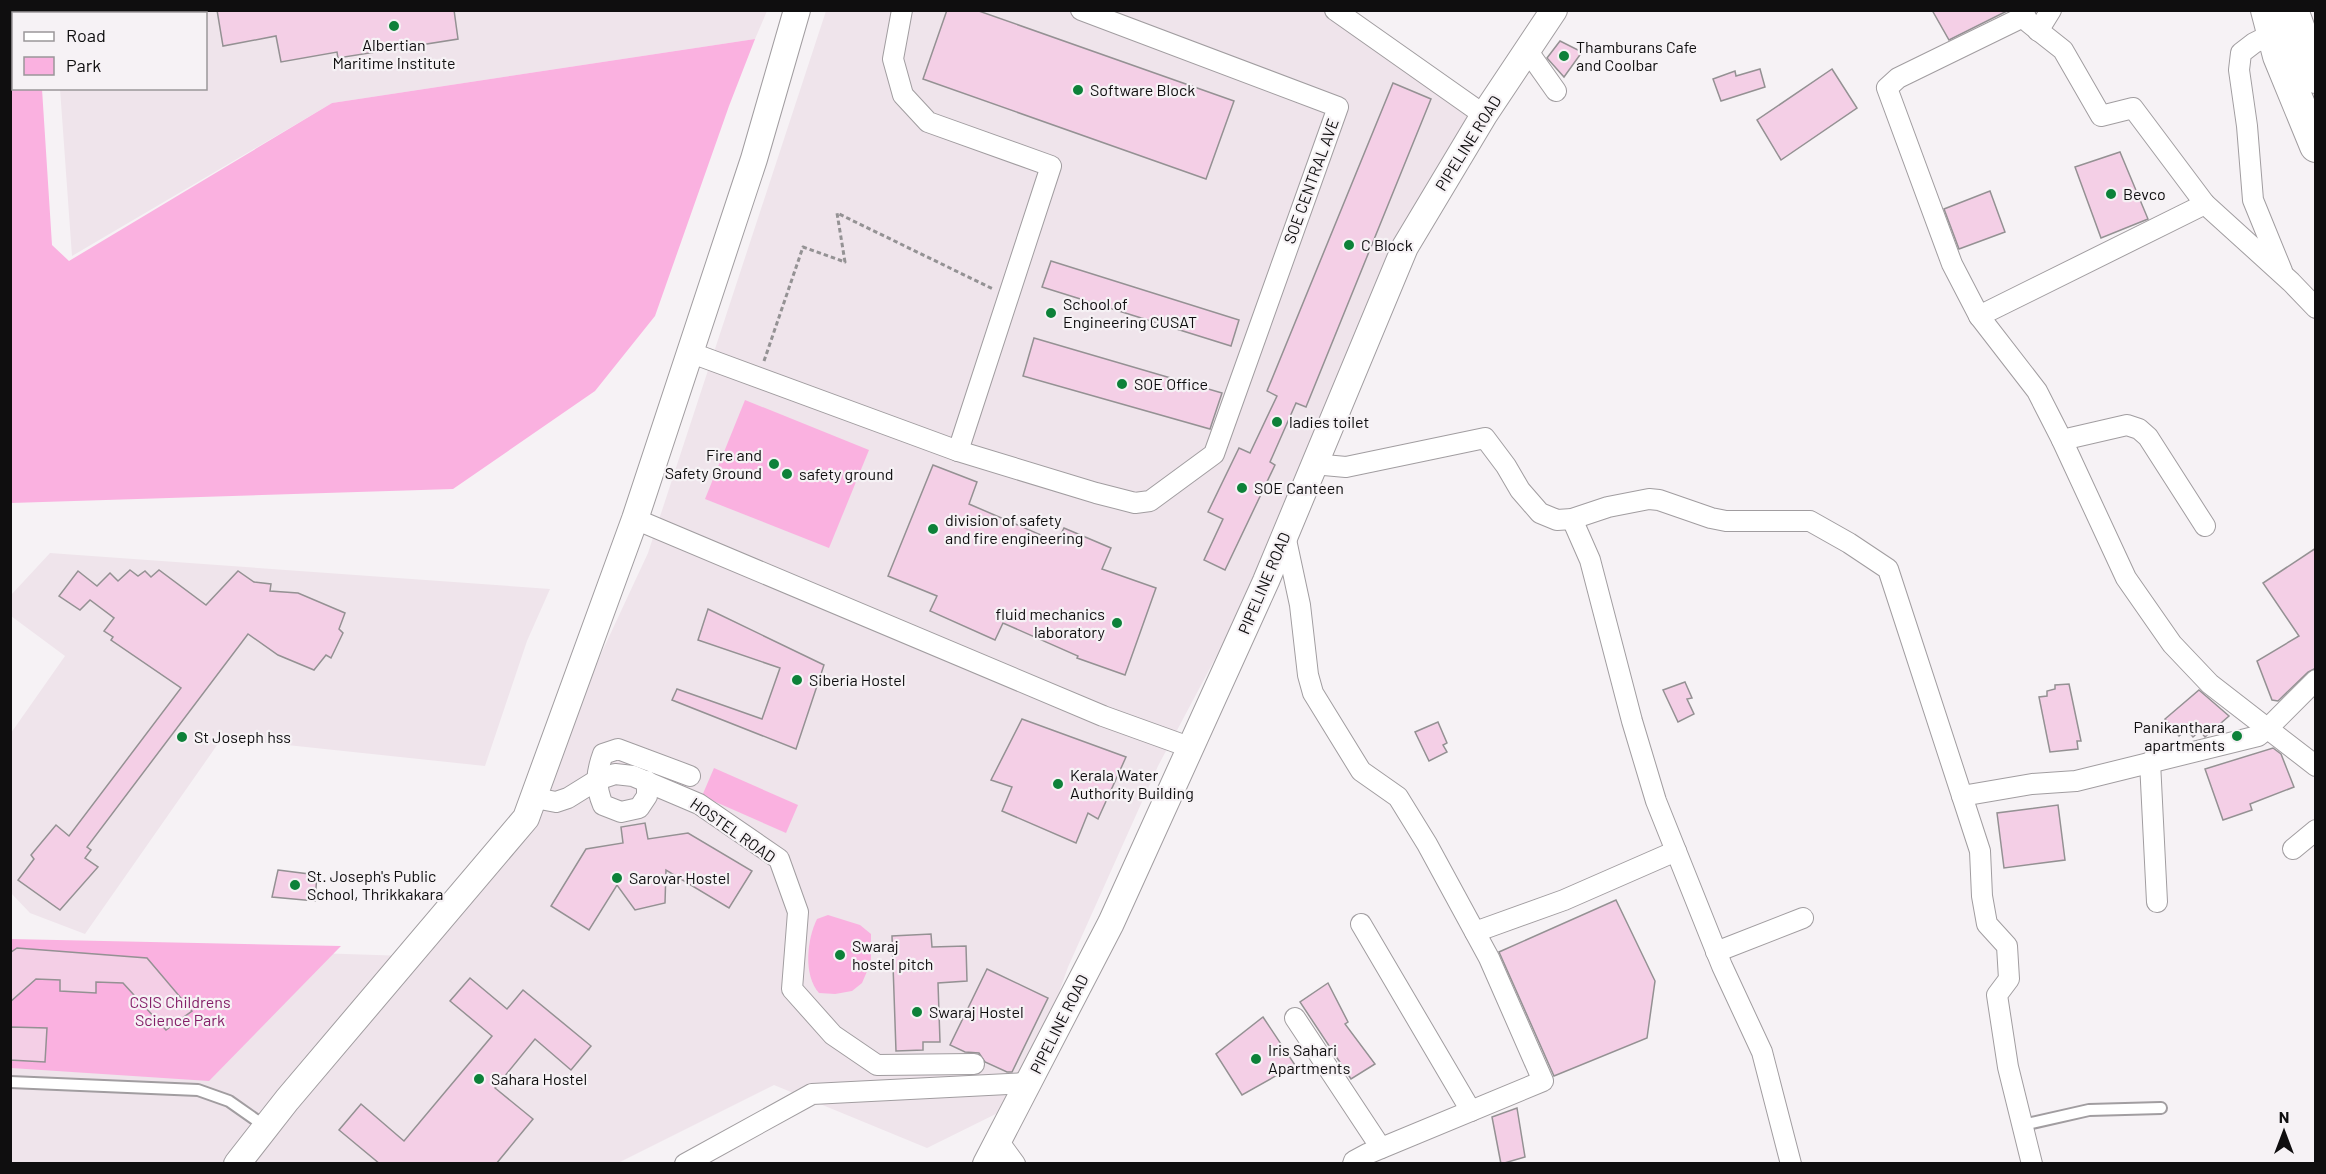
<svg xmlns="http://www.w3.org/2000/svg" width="2326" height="1174" font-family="Barlow,sans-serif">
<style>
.built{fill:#efe4eb}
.green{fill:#fab1e0}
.building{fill:#f4cfe6;stroke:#949193;stroke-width:1.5}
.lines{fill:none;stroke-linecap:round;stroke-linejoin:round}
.service-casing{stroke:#a19da0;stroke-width:14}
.minor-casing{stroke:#a19da0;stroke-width:22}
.tertiary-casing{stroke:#a19da0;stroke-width:28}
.primary-casing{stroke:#a19da0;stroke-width:34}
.path{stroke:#949294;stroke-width:3;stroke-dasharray:4.5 3;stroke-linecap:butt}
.service{stroke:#fff;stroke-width:10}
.minor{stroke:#fff;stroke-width:20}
.tertiary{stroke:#fff;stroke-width:26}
.primary{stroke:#fff;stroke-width:32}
.poi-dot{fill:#0d8139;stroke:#f6f2f5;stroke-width:2}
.labels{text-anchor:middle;stroke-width:4.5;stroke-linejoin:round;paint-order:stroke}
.poi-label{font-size:16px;fill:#0f0e0f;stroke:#f6f2f5;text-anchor:start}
.street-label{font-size:16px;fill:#0f0e0f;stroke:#f6f2f5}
.park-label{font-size:16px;fill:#841f68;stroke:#f6f2f5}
</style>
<rect width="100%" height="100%" fill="#f6f2f5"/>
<!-- built -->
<g class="built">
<polygon points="53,11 767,11 755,39 332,103 72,256 60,89 206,88 206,14 54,14"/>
<polygon points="826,11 1339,11 1480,98 1250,593 1158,766 1068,967 1020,1102 927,1148 774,1085 618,1163 11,1164 11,943 407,956 528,811 648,553"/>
<polygon points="50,553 550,589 527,641 485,766 222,738 85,934 30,913 11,893 11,733 65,656 11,616 11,595"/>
</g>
<!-- green -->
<g class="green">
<polygon points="10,11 36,11 37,13 14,14 14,88 42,89 52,245 69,261 332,103 755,39 729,106 655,316 595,391 453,489 11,503"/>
<polygon points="745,400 869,450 829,548 705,499"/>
<polygon points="714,768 798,805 786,833 702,796"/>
<path d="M 828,915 L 860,925 L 871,934 L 871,962 L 862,983 L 852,991 L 835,994 L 819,993 C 803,975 807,939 817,919 Z"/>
<polygon points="10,939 341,946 209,1081 11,1068"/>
</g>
<!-- building -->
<g class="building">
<polygon points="217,10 454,10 458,39 338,58 337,52 281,62 276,36 223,46"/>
<polygon points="947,10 976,10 1234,101 1206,179 923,79"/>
<polygon points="1932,10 2009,10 1949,40"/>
<polygon points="1560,41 1582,52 1564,77 1547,58"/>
<polygon points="1760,69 1765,87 1721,101 1713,79 1735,71 1736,76"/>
<polygon points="1832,69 1857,108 1781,160 1757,120"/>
<polygon points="1393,83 1431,99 1306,407 1296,403 1270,462 1275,465 1225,570 1204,560 1223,519 1208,512 1239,448 1250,453 1277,396 1267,391"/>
<polygon points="2120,152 2148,219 2101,238 2075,167"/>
<polygon points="1990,191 2005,232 1959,249 1944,209"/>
<polygon points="1051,261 1239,320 1231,346 1042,287"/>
<polygon points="1034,338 1222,393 1210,429 1023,376"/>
<polygon points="933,465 977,482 969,504 1057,542 1064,528 1111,548 1102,569 1156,588 1125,675 1077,658 1078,656 1003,623 995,640 930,611 937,596 888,576"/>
<polygon points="2316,548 2316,668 2308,672 2278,701 2272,700 2257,661 2299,636 2263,583"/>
<polygon points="130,570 138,576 145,571 151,577 159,570 206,605 238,571 254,582 271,584 270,591 298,593 345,613 339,629 343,633 331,658 326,655 314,670 278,655 248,634 87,847 91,850 85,858 98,867 60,910 18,880 34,859 31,855 56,825 69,836 181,688 111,640 113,637 104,631 114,618 90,600 80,610 59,596 78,571 97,586 110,573 118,581"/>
<polygon points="708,609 824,665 796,749 672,700 677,689 762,719 780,668 698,640"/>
<polygon points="1685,682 1692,698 1687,699 1694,714 1678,722 1663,690"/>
<polygon points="2069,684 2081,741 2077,741 2078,749 2050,752 2039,697 2047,696 2047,691 2055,689 2055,685"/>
<polygon points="2199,690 2229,716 2205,737 2200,731 2193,737 2187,730 2179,736 2165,719"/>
<polygon points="1022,719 1126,757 1098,819 1088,813 1076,843 1002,811 1012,787 991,780"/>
<polygon points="1438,722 1447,743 1443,745 1447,752 1429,761 1415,732"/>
<polygon points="2273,748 2281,754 2294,787 2250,804 2252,810 2223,820 2205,769"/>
<polygon points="2058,805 2065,860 2004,868 1997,813"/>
<polygon points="645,823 648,839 688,833 752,871 729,908 666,870 665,903 635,910 617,885 589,930 551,906 586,849 623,843 621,827"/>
<polygon points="278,870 317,875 315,901 272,897"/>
<polygon points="1616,900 1655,981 1647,1038 1554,1076 1499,952"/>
<polygon points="931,934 932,947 966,946 967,981 938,983 940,1042 923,1042 923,1050 896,1051 892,936"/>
<polygon points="17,948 147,958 192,1011 166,1030 123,983 96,982 96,993 60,991 60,980 36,979 10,1002 10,953"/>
<polygon points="987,969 1048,998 1012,1072 1007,1072 985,1062 979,1053 965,1052 950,1045"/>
<polygon points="470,978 507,1009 523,990 591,1046 571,1070 535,1039 495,1088 533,1119 496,1164 380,1164 339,1130 361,1104 404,1141 492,1036 450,1001"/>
<polygon points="1328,983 1348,1022 1345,1024 1375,1064 1351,1079 1300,1002"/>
<polygon points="1263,1017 1295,1065 1242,1095 1216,1054"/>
<polygon points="10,1027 47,1028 45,1062 10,1060"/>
<polygon points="1517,1108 1525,1157 1501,1164 1492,1117"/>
</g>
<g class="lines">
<defs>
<g id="service">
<polyline points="10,1082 198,1090 229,1101 266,1127"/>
<polyline points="2023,1125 2089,1110 2161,1108"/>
</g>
<g id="minor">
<polyline points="902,10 893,59 903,95 928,122 1051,166 958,451"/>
<polyline points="1335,10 1484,115"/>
<polyline points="2022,10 2029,23 2063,50 2101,116 2133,108 2205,204 2291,282 2316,308"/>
<polyline points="2025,16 1898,78 1887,88 1952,264 1979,316 2037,391 2062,440 2127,425 2139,429 2148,437 2205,526"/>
<polyline points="2038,31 2051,10"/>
<polyline points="2272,34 2254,43 2241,53 2239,70 2247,126 2253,200 2282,271"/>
<polyline points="1527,50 1556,91"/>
<polyline points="1979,316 2205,204"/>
<polyline points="689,352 958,451 1096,493 1135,503 1150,501 1214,454 1338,107 1081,10"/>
<polyline points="2062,440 2126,578 2172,644 2210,684 2316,766"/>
<polyline points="1313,464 1346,467 1485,438 1506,466 1520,490 1540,513 1557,520 1572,519 1608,507 1649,499 1659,500 1711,518 1726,521 1810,521 1849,543 1888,569 1980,851 1982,896 1987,924 2007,946 2009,979 1997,995 2008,1067 2032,1164"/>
<polyline points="635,519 1103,716 1189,747"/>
<polyline points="1572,519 1590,560 1632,721 1656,801 1722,966 1762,1052 1791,1164"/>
<polyline points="1285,535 1300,605 1308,675 1313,693 1361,771 1398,797 1427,844 1489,958 1543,1081 1367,1154 1354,1161 1353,1164"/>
<polyline points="2150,762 2157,902"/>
<path d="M 647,781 L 647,796 L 639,808 L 621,812 L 603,805 C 595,786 596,773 603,754 L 618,749 L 690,776"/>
<polyline points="1962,796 2032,784 2076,781 2258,736 2267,729 2316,680"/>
<polyline points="535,798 556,802 568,798 597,780 615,774 633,776 699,804 779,859 798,912 792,989 833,1035 877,1065 974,1064"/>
<polyline points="2293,849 2316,830"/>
<polyline points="1361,924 1471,1111"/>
<polyline points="1475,932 1564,900 1676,851"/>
<polyline points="1716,952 1803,918"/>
<polyline points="1295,1018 1381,1148"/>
<polyline points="999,1142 1015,1164"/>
<polyline points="685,1164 812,1094 1028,1083"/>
</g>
<g id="tertiary">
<polyline points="237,1164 287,1100 526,818 635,519 754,159 797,10"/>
<polyline points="986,1164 1111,923 1266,581 1405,247 1484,115 1554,10"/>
</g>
<g id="primary">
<polyline points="2267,10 2279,56 2316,146"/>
<polyline points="2292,10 2316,77"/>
</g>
</defs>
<!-- service casing -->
<use href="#service" class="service-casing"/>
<!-- minor casing -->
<use href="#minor" class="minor-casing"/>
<!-- tertiary casing -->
<use href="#tertiary" class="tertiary-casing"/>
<!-- primary casing -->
<use href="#primary" class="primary-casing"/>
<!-- path -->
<polyline class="path" points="764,361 803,247 845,262 837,213 993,289"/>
<!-- service -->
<use href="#service" class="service"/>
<!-- minor -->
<use href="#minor" class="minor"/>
<!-- tertiary -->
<use href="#tertiary" class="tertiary"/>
<!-- primary -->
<use href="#primary" class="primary"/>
</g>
<!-- markers -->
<g class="poi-dot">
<circle cx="394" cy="26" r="6"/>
<circle cx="1564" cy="56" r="6"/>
<circle cx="1078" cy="90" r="6"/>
<circle cx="2111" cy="194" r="6"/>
<circle cx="1349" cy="245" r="6"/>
<circle cx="1051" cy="313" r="6"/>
<circle cx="1122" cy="384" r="6"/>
<circle cx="1277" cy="422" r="6"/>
<circle cx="774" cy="464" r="6"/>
<circle cx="787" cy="474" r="6"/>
<circle cx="1242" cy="488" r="6"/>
<circle cx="933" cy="529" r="6"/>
<circle cx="1117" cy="623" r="6"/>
<circle cx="797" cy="680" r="6"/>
<circle cx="2237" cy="736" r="6"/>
<circle cx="182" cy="737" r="6"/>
<circle cx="1058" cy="784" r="6"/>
<circle cx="617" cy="878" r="6"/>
<circle cx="295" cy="885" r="6"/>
<circle cx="840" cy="955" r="6"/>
<circle cx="917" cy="1012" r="6"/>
<circle cx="1256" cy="1059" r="6"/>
<circle cx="479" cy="1079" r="6"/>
</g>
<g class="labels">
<!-- poi labels -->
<g class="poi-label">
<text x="394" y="51" text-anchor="middle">Albertian<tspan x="394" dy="18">Maritime Institute</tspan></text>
<text x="1576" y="53">Thamburans Cafe<tspan x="1576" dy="18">and Coolbar</tspan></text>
<text x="1090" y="96">Software Block</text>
<text x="2123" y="200">Bevco</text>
<text x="1361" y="251">C Block</text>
<text x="1063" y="310">School of<tspan x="1063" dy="18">Engineering CUSAT</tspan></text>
<text x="1134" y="390">SOE Office</text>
<text x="1289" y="428">ladies toilet</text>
<text x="762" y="461" text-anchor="end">Fire and<tspan x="762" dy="18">Safety Ground</tspan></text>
<text x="799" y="480">safety ground</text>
<text x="1254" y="494">SOE Canteen</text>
<text x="945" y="526">division of safety<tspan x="945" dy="18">and fire engineering</tspan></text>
<text x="1105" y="620" text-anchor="end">fluid mechanics<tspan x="1105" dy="18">laboratory</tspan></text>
<text x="809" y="686">Siberia Hostel</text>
<text x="2225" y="733" text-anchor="end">Panikanthara<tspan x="2225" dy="18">apartments</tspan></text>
<text x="194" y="743">St Joseph hss</text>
<text x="1070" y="781">Kerala Water<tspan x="1070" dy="18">Authority Building</tspan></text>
<text x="307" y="882">St. Joseph's Public<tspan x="307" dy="18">School, Thrikkakara</tspan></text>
<text x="629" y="884">Sarovar Hostel</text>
<text x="852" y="952">Swaraj<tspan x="852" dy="18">hostel pitch</tspan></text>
<text x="929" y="1018">Swaraj Hostel</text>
<text x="1268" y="1056">Iris Sahari<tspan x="1268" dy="18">Apartments</tspan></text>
<text x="491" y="1085">Sahara Hostel</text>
</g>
<!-- street labels -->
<g class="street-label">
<text transform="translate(1468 143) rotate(-58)" y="6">PIPELINE ROAD</text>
<text transform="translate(1311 181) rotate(-70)" y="6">SOE CENTRAL AVE</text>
<text transform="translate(1264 583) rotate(-67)" y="6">PIPELINE ROAD</text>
<text transform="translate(733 830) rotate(35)" y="6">HOSTEL ROAD</text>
<text transform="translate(1059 1024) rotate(-63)" y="6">PIPELINE ROAD</text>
</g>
<!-- park labels -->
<g class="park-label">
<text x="180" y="1008">CSIS Childrens<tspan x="180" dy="18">Science Park</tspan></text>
</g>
</g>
<!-- border -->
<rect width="2326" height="1174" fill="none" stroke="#0f0e0f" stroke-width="24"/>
<!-- legend -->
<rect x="12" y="12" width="195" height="78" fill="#f6f2f5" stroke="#9a9799" stroke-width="1.5"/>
<rect x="24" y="32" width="30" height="9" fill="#ffffff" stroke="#9a9799" stroke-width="1.5"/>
<text x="66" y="42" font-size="18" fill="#0f0e0f">Road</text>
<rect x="24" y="57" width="30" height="18" fill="#fab1e0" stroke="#9a9799" stroke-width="1.5"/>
<text x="66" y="72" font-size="18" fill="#0f0e0f">Park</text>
<!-- north arrow -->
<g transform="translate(2284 1132)" stroke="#f6f2f5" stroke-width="4.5" paint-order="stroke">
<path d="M0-4.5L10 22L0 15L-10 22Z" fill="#0f0e0f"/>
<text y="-9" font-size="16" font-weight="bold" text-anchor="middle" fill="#0f0e0f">N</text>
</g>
</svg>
